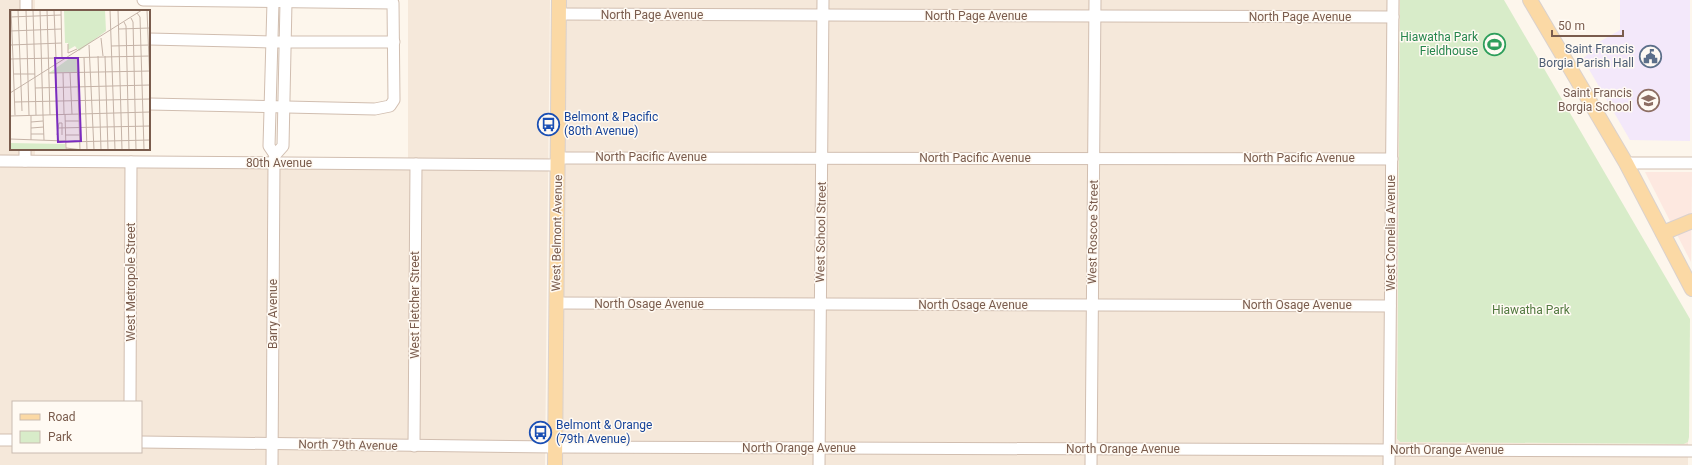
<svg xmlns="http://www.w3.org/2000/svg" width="1692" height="465" font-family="Roboto,sans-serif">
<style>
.residential{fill:#f5e8da;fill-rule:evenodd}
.commercial{fill:#fde8e0}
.education{fill:#f3e8fa}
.green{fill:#d8ecc9}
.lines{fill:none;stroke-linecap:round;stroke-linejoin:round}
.minor-casing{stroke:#d1beb0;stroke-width:13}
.major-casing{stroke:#dad1cd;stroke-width:16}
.minor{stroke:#fff;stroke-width:11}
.major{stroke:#fbd9a5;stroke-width:14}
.labels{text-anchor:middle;stroke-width:3;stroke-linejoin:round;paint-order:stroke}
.street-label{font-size:12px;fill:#7a5c4d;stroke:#fffaf3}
.leisure-label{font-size:12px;fill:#27864d;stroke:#fffaf3;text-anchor:end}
.service-label{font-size:12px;fill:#4e5e75;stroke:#fffaf3;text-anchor:end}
.education-label{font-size:12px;fill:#785e54;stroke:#fffaf3;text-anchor:end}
.transit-label{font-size:12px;fill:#164399;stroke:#fffaf3;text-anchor:start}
.park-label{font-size:12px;fill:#537a41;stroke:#fffaf3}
.inset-road{fill:none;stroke:#c5b3a7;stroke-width:1}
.view{fill:#7b2cbf;fill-opacity:0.15;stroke:#7b2cbf;stroke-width:2}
.inset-edge{fill:none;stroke:#7a5c4d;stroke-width:2}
</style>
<rect width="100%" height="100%" fill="#fdf6ec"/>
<!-- residential -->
<g class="residential">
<path d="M 0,0 L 35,0 L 35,11 L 11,11 L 11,149 L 35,149 L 35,155 L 408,158 L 408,0 L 550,0 L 545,465 L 0,465 ZM 13,402 L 141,402 L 141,452 L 13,452 Z"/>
<polygon points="564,0 1400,0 1397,439 1400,442 1684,444 1688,442 1688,465 558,465"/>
</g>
<!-- commercial -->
<polygon class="commercial" points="1645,172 1692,172 1691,262"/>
<!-- education -->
<polygon class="education" points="1620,0 1690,0 1690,141 1630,140 1583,59 1599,42 1620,30"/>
<!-- green -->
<polygon class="green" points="1400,0 1504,0 1690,319 1689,437 1688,442 1684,444 1400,442 1397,439"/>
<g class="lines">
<defs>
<g id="minor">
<polyline points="143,0 393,3 394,100 390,106 375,109 149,104"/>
<polyline points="273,2 269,146 275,155"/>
<polyline points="26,11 26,0"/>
<polyline points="559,14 1393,17"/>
<polyline points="149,39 272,42 394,42"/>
<polyline points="558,158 1392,159"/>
<polyline points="0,161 558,165"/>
<polyline points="25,161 25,149"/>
<polyline points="1626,163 1692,163"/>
<polyline points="556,303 1390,306"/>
<polyline points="130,402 131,162"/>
<polyline points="0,440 13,440"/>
<polyline points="141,442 555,447 1692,451"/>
<polyline points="414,446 416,164"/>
<polyline points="272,465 274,163 275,155 283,146 286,2"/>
<polyline points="819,465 823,0"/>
<polyline points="1091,465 1095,0"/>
<polyline points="1389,465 1393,0"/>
</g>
<g id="major">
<polyline points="1530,0 1626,163 1692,289"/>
<polyline points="1663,233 1692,221"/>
<polyline points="555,465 559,0"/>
</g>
</defs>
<!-- minor casing -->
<use href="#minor" class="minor-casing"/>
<!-- major casing -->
<use href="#major" class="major-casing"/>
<!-- minor -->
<use href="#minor" class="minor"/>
<!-- major -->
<use href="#major" class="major"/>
</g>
<!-- icons -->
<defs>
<symbol id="stadium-ring" viewBox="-11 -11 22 22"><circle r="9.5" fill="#fffaf3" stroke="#2e9e5b" stroke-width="1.5"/><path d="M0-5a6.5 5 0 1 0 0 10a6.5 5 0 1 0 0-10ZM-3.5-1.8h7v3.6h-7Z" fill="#2e9e5b"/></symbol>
<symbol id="civic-ring" viewBox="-11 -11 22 22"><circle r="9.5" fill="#fffaf3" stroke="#5c6f8a" stroke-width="1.5"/><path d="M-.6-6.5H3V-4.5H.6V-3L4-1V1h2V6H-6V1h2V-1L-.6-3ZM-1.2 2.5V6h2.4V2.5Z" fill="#5c6f8a"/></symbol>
<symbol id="school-ring" viewBox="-11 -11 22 22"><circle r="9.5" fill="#fffaf3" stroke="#8d6e63" stroke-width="1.5"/><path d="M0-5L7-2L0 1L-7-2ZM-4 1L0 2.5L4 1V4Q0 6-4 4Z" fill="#8d6e63"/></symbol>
<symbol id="bus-ring" viewBox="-11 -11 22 22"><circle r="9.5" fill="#fffaf3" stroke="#1a4fb4" stroke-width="1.5"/><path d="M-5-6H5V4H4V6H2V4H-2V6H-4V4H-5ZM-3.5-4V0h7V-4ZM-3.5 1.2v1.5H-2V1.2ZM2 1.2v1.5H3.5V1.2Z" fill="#1a4fb4"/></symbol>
</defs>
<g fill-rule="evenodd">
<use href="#stadium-ring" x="1482" y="32" width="25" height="25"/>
<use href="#civic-ring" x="1638" y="44" width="25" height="25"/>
<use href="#school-ring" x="1636" y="88" width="25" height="25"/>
<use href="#bus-ring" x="536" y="112" width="25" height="25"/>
<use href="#bus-ring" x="528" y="420" width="25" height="25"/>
</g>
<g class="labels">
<!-- street labels -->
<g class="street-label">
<text x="652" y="19">North Page Avenue</text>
<text x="976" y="20">North Page Avenue</text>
<text x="1300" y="21">North Page Avenue</text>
<text x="651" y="161">North Pacific Avenue</text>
<text x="975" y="162">North Pacific Avenue</text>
<text x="1299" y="162">North Pacific Avenue</text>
<text x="279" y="167">80th Avenue</text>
<text transform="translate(821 232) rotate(-89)" y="4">West School Street</text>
<text transform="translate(1093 232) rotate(-89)" y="4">West Roscoe Street</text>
<text transform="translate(557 233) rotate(-89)" y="4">West Belmont Avenue</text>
<text transform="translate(1391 233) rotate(-90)" y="4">West Cornelia Avenue</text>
<text transform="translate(131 282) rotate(-90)" y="4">West Metropole Street</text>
<text x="649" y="308">North Osage Avenue</text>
<text transform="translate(415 305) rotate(-90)" y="4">West Fletcher Street</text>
<text x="973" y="309">North Osage Avenue</text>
<text x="1297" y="309">North Osage Avenue</text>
<text transform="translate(273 314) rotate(-90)" y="4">Barry Avenue</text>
<text transform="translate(348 445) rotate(1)" y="4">North 79th Avenue</text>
<text x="799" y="452">North Orange Avenue</text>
<text x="1123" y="453">North Orange Avenue</text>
<text x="1447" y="454">North Orange Avenue</text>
</g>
<!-- leisure labels -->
<g class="leisure-label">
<text x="1478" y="41">Hiawatha Park<tspan x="1478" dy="14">Fieldhouse</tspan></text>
</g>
<!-- service labels -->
<g class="service-label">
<text x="1634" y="53">Saint Francis<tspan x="1634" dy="14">Borgia Parish Hall</tspan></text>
</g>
<!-- education labels -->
<g class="education-label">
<text x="1632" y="97">Saint Francis<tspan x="1632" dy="14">Borgia School</tspan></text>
</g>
<!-- transit labels -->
<g class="transit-label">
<text x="564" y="121">Belmont &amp; Pacific<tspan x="564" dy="14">(80th Avenue)</tspan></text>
<text x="556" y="429">Belmont &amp; Orange<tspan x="556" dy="14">(79th Avenue)</tspan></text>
</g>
<!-- park labels -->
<g class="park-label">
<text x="1531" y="314">Hiawatha Park</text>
</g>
</g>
<!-- overview -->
<g transform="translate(10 10)">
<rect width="140" height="140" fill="#fdf6ec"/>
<path d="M 54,0 L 95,0 L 96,21 L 69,41 L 65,36 L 58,40 L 58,33 L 55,33 ZM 60,48 L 66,48 L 67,62 L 39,63 ZM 0,133 L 55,134 L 55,140 L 0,140 Z" fill="#d8ecc9"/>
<path class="inset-road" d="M 1,0 L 3,49M 8,0 L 12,101M 16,0 L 19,105M 23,0 L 26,105M 30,0 L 33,105M 37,0 L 40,105M 44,0 L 46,48M 51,0 L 52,48M 100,0 L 105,140M 108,0 L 112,140M 137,0 L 140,75M 127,3 L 130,7 L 134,140M 0,7 L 51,5M 121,8 L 123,12 L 126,140M 114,12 L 116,16 L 119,140M 109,19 L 140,18M 0,21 L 51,19M 91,28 L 93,46M 58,34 L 58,43 L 67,39M 0,35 L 52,33M 79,35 L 84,140M 101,36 L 140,35M 88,46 L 91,140M 95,46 L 98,140M 67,47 L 70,140M 74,47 L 77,140M 0,49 L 140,46M 3,49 L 5,105M 39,63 L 140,61M 46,63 L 47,104M 53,63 L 54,104M 60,63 L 62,104M 4,64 L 25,64M 25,78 L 140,75M 0,83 L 132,0M 5,92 L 140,89M 140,102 L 140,118M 55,104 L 56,140M 33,105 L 34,130M 0,106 L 140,102M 21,106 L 21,130M 55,111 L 69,111M 21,112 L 33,111M 49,113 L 52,113 L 52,125M 21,118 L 34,117M 47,118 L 140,116M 21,124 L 34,124M 47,125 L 49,113M 55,125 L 69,125M 0,129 L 55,131M 56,132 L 140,130M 56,138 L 73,140"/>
<path class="view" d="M 45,48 L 68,48 L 71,131 L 48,132 Z"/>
<rect width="140" height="140" class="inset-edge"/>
</g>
<!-- legend -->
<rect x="12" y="401" width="130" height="52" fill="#fffaf3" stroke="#cabbb1"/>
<rect x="20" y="414" width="20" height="6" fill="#fbd9a5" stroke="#cabbb1"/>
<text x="48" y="421" font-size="12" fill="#7a5c4d">Road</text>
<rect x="20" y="431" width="20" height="12" fill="#d8ecc9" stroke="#cabbb1"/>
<text x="48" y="441" font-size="12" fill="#7a5c4d">Park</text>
<!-- scale -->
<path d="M1552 30v6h71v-6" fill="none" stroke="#7a5c4d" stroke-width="2"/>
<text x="1558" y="30" font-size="12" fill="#7a5c4d" stroke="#fffaf3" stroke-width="3" paint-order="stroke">50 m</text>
</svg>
